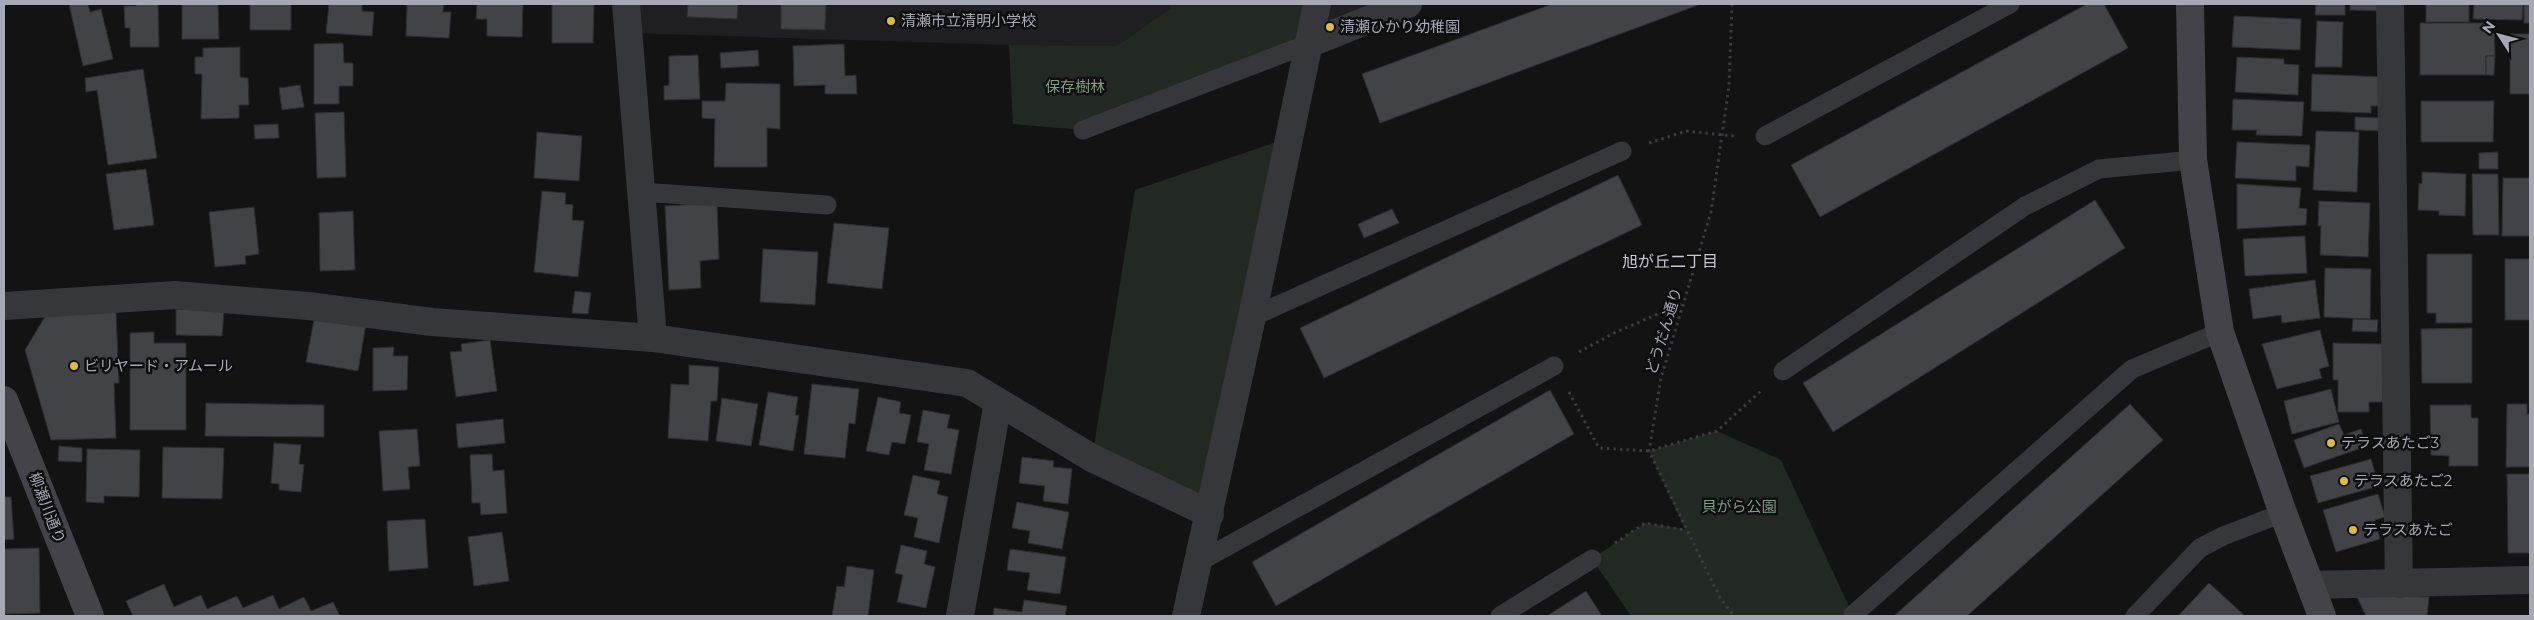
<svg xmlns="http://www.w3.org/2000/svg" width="2534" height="620" font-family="Montserrat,'Noto Sans JP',sans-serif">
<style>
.built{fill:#1f1f21}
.green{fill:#222923}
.building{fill:#424347;stroke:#2e2d30}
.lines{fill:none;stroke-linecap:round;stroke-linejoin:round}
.path{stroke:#3b3b40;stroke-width:3;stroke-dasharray:2.5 4;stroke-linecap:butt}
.lane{stroke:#36373b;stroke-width:19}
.street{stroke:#36373b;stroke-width:28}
.secondary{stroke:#434349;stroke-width:28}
.poi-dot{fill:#ddbb43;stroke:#0e0e0f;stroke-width:2}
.labels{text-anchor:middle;stroke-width:5;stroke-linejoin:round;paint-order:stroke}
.poi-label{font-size:15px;fill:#a6a9b3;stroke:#0e0e0f;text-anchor:start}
.park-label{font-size:15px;fill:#7f9c84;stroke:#0e0e0f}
.street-label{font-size:15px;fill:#a6a9b3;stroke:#0e0e0f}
.neighbourhood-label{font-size:16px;fill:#c7c8d0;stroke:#0e0e0f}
</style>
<rect width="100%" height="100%" fill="#131314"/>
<!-- built -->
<g class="built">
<polygon points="626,4 1171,4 1171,8 1117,46 1009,45 629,33"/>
<polygon points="1317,4 1408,4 1308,44"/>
</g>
<!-- green -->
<g class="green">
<polygon points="1171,4 1317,4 1308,44 1083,130 1013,124 1009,45 1117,46 1171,8"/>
<polygon points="1288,138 1210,514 1092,458 1135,190"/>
<polygon points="1717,431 1781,460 1853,615 1631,616 1592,559 1645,523 1685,529 1649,451"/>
</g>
<!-- building -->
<g class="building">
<polygon points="69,4 88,4 90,12 101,9 113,59 83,66"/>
<polygon points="136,4 158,4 159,47 130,47 130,28 125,28 124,6 136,6"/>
<polygon points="182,4 218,4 219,39 182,39"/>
<rect x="250" y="4" width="41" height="26"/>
<polygon points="329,4 362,4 362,11 374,12 372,36 326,33"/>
<polygon points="407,4 444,4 443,12 451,12 449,38 406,36"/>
<polygon points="477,4 523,4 522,37 487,36 487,19 476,19"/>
<polygon points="552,4 594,4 593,43 552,43"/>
<polygon points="688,4 738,4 737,19 687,17"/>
<polygon points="781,4 826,4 825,30 781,29"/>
<polygon points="1552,4 1701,4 1380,123 1362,74"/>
<polygon points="2087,4 2104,4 2128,48 1820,217 1791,165"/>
<polygon points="2316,4 2345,4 2345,15 2315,15"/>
<polygon points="2350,4 2383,4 2383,11 2350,10"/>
<rect x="2426" y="4" width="43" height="18"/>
<polygon points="2474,4 2523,4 2522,20 2473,19"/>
<rect x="2524" y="4" width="6" height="19"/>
<polygon points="2234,16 2301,19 2300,50 2232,47"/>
<polygon points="2317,21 2343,22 2342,67 2315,67"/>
<polygon points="2420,23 2494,23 2495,56 2486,56 2486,75 2420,75"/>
<rect x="2510" y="34" width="20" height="60"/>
<polygon points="343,43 344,63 353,63 353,86 339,86 339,104 314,104 314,44"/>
<polygon points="844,44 845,76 856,75 857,94 825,94 825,85 794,86 793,46"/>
<polygon points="240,47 240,77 248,78 249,105 239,105 239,118 201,119 202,74 195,74 195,57 203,57 203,48"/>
<polygon points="758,50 759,66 721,68 720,53"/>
<polygon points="698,55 700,99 664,100 664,86 669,85 669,56"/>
<polygon points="2486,56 2495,56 2494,75 2486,75"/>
<polygon points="2237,57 2284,59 2284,64 2299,65 2298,95 2235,92"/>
<polygon points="143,69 157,158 108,165 97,90 86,92 85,78"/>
<polygon points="2312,74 2383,77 2382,106 2371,106 2371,113 2311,111"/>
<polygon points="726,83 780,84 780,129 767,128 767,167 714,167 715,119 702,118 702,101 725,101"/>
<polygon points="300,85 304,107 282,110 279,88"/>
<polygon points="2233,99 2304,102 2302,136 2256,135 2257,130 2232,130"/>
<polygon points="2421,101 2494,101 2493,142 2421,142"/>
<polygon points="344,112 346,177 317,178 315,113"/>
<polygon points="2355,117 2386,118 2385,131 2355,130"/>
<polygon points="278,124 279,138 255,139 254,125"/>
<polygon points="2316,131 2359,132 2357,192 2313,190"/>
<polygon points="537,132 582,136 579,181 534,178"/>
<polygon points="2237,142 2310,145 2309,167 2296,166 2296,181 2235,178"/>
<polygon points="2498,152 2498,169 2479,169 2479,153"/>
<polygon points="146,169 154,225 114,230 106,174"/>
<polygon points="2422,172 2466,174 2465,216 2439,215 2439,211 2418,210 2419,183 2422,184"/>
<polygon points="2472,174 2498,174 2499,235 2473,235"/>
<polygon points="1618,175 1642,225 1324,378 1300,328"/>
<polygon points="2503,178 2530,178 2530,236 2502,236"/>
<polygon points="2237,184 2301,188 2299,208 2307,209 2306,225 2237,229"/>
<polygon points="542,191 566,193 565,204 573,205 572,220 584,221 578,277 534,272"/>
<polygon points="2095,200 2125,248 1833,432 1803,383"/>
<polygon points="2319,201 2370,203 2368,257 2320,255 2321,226 2318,226"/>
<polygon points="717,203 719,259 700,261 701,288 669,290 665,206"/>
<polygon points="254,207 259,254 245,256 246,264 215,267 209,212"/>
<polygon points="1392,209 1399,223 1364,238 1358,224"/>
<polygon points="353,211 355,270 320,271 319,213"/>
<polygon points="834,223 889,228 882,289 827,283"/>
<polygon points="2305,236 2307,273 2245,276 2243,239"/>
<polygon points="763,249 818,252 815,305 760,302"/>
<polygon points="2427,254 2472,254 2472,323 2436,323 2436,313 2427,313"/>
<rect x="2505" y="259" width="25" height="61"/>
<polygon points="2325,268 2371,269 2370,319 2324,317"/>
<polygon points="2315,280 2320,318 2282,323 2281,315 2253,319 2249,289"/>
<polygon points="575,291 591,293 588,314 572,313"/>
<polygon points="176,309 224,311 222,336 176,335"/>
<polygon points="116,312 119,383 114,383 116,438 51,440 25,350 46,315"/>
<polygon points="315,315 366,324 358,371 306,362"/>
<polygon points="2353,319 2378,320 2377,332 2352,331"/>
<polygon points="2472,328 2472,383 2422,383 2421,329"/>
<polygon points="2320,330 2329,366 2319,369 2322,378 2277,389 2262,344"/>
<polygon points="154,332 154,343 186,343 186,430 130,430 130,333"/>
<polygon points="490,340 497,391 456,397 450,352 462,351 461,344"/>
<polygon points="2333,343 2386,344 2386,402 2369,402 2369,412 2338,412 2338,380 2333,380"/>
<polygon points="394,347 393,356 408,356 407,390 373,391 373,348"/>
<polygon points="689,365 719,367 717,401 711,401 708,441 668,438 671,384 689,385"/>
<polygon points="812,384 859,389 855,424 849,423 845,458 804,454"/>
<polygon points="2331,389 2339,422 2292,434 2284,401"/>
<polygon points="1550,390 1574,434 1276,606 1252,562"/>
<polygon points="768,392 798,397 795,415 799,415 793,451 759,445"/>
<polygon points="878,397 901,402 899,413 911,415 905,444 892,442 889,455 866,451"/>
<polygon points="722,398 758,404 751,446 716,441"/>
<polygon points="206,403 324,405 324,437 205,436"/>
<polygon points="2130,404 2163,440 1967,616 1894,616"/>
<polygon points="2507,404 2527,404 2527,414 2530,414 2530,467 2506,467"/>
<polygon points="2430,405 2471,405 2471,418 2478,418 2478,466 2449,466 2449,456 2431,455"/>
<polygon points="923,410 950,415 947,428 959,430 951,474 924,470 929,444 917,442"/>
<polygon points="503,419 505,443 458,448 456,424"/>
<polygon points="2339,424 2344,435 2361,429 2367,446 2304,468 2294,440"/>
<polygon points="417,429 420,466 408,467 410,489 383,491 379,431"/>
<polygon points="274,443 301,445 299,464 304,465 301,492 279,490 279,484 271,483"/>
<polygon points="59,446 82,448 82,462 58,461"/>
<polygon points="163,447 224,448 222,499 162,498"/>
<polygon points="87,449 140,450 139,497 104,496 104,503 86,502"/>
<polygon points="492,454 493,471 504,470 507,513 481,515 480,503 472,503 470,455"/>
<polygon points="1022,457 1054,461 1053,467 1072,469 1068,504 1043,501 1045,486 1019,483"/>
<polygon points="2371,459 2379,486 2318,503 2310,476"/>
<polygon points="2507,474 2530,474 2530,553 2508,553"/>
<polygon points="913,475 940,481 937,494 948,497 939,543 914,537 918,518 904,515"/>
<polygon points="2378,494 2385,517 2375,520 2380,539 2336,552 2323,510"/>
<polygon points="4,497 11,497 14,539 4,540"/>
<polygon points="1017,502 1069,512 1062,549 1028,543 1030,531 1012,528"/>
<polygon points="425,519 428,568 389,571 387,521"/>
<polygon points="502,532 509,581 474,586 468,537"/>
<polygon points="901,545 927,551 924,564 935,567 926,608 897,602 903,575 895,573"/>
<polygon points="39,548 40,613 4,614 4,549"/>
<polygon points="1010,549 1066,557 1060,594 1027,590 1030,573 1007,570"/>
<polygon points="847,566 874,570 868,616 832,616 837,586 844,587"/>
<polygon points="2209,583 2245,616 2178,616"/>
<polygon points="164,584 174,607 201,595 207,609 237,596 243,608 273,595 279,609 304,597 311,611 333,602 340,616 133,616 126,601"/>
<polygon points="1586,591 1602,616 1547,616"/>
<polygon points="2356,595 2429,597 2427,616 2366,616"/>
<polygon points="1024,600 1067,606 1065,616 993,616 994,608 1022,612"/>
</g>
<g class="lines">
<!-- path -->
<g class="path">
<polyline points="1732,4 1729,86 1711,212 1661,378 1649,451 1720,598 1734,616"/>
<polyline points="1649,143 1686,131 1735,136"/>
<polyline points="1579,352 1616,332 1684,303"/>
<polyline points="1569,392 1599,448 1649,451 1717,431 1763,389"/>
<polyline points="1615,543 1645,523 1684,530"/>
</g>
<!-- lane -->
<g class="lane">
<polyline points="1083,130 1308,44"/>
<polyline points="1765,136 2010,4"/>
<polyline points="641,192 827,205"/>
<polyline points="1252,317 1622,151"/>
<polyline points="1783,371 2025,206 2099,169 2193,160"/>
<polyline points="1197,563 1554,366"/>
<polyline points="1853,615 2132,369 2220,332"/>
<polyline points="1500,616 1592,559"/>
<polyline points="2135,616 2200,548 2223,536 2283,513"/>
</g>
<!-- street -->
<g class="street">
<polyline points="626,4 653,338"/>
<polyline points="2390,4 2399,584"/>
<polyline points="1308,44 1408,4"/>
<polyline points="4,306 175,295 308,306 432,322 653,338 967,383 1092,458 1210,514"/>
<polyline points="2310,585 2530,580"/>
<polyline points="960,616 998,402"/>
<polyline points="1186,616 1252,317 1317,4"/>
</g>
<!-- secondary -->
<g class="secondary">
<polyline points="2190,4 2193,160 2220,332 2283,513 2322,616"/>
<polyline points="4,400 90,616"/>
</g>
</g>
<!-- markers -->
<g class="poi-dot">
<circle cx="891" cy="21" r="5"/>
<circle cx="1330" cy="27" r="5"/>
<circle cx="74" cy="366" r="5"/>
<circle cx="2331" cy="443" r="5"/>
<circle cx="2344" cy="481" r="5"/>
<circle cx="2353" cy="530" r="5"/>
</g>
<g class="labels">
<!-- poi labels -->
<g class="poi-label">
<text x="901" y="26">清瀬市立清明小学校</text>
<text x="1340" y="32">清瀬ひかり幼稚園</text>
<text x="84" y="371">ビリヤード・アムール</text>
<text x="2341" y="448">テラスあたご3</text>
<text x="2354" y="486">テラスあたご2</text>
<text x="2363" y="535">テラスあたご</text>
</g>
<!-- park labels -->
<g class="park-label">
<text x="1075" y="92">保存樹林</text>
<text x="1739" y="512">貝がら公園</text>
</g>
<!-- street labels -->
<g class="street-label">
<text transform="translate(1664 331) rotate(-73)" y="5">どうだん通り</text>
<text transform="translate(47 508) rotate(69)" y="5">柳瀬川通り</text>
</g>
<!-- neighbourhood labels -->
<g class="neighbourhood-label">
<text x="1670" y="267">旭が丘二丁目</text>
</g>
</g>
<!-- border -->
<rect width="2534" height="620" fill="none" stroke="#a6a9b3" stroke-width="10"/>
<!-- north arrow -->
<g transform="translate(2499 35) rotate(306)" stroke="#0e0e0f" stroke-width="4" paint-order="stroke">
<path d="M0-4L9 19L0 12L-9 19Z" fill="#a6a9b3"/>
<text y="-8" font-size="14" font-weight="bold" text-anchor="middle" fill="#a6a9b3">N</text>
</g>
</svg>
